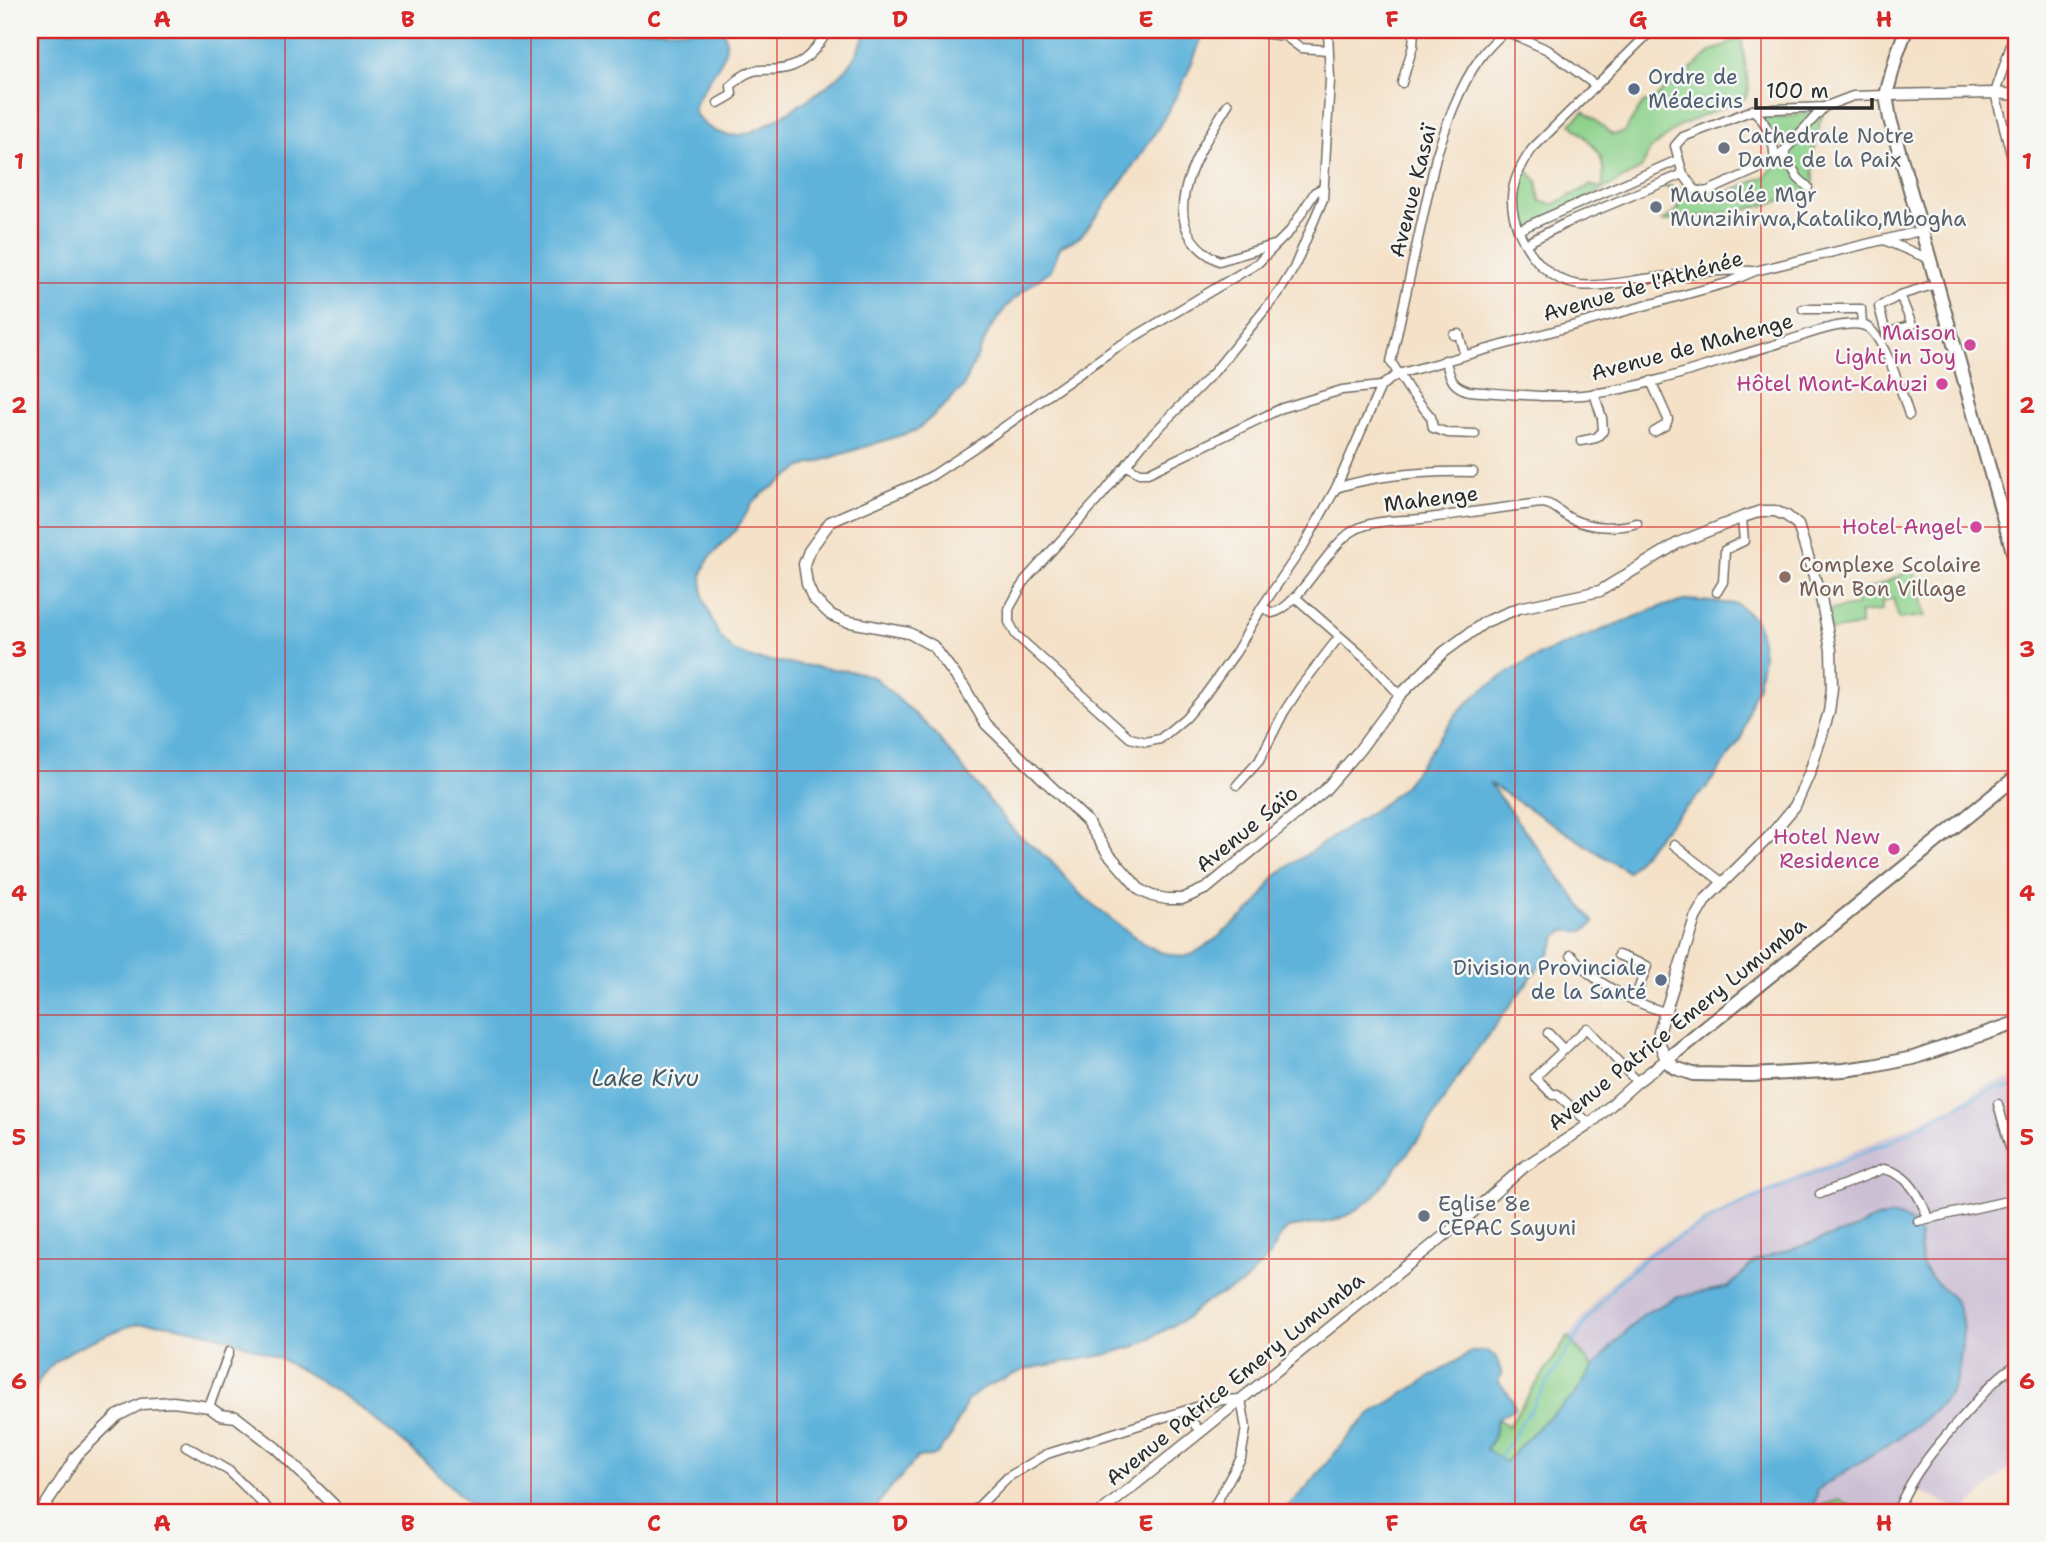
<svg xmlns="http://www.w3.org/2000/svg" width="2046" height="1542" font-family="'Shantell Sans',sans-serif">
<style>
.industrial{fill:#ccbfd4}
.green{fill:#8cd18a;stroke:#5c7e5a;stroke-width:2}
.water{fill:#5eb3db;stroke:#446f83;stroke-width:2}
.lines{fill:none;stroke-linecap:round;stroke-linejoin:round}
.stream{stroke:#5eb3db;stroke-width:2.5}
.minor-casing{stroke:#716b62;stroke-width:11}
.tertiary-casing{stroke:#716b62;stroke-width:13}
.primary-casing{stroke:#716b62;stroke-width:16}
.minor{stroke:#fff;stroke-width:8}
.tertiary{stroke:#fff;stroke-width:10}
.primary{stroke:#fff;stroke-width:12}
.grid{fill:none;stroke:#d62828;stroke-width:2;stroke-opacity:0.55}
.service-dot{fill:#5c6f8a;stroke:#f6f6f2;stroke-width:2.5}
.worship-dot{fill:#6b7280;stroke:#f6f6f2;stroke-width:2.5}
.hotel-dot{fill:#d1479c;stroke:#f6f6f2;stroke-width:2.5}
.education-dot{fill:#8d6e63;stroke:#f6f6f2;stroke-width:2.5}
.labels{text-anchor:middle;stroke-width:5;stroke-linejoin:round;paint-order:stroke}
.service-label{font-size:21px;fill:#4e5e75;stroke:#f6f6f2;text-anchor:start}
.worship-label{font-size:21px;fill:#5b616d;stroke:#f6f6f2;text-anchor:start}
.street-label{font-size:21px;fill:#2b2b2b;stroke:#f6f6f2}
.hotel-label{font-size:21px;fill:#b23c85;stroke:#f6f6f2;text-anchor:end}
.education-label{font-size:21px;fill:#785e54;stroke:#f6f6f2;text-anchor:start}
.water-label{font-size:23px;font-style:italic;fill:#3d5b69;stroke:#f6f6f2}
.neatline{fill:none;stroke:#d62828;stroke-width:2.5}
.grid-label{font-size:23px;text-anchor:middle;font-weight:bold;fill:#d62828}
</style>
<rect width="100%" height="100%" fill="#f6f6f2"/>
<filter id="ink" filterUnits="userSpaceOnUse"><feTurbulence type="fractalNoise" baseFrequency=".0143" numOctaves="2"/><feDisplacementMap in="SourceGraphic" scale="14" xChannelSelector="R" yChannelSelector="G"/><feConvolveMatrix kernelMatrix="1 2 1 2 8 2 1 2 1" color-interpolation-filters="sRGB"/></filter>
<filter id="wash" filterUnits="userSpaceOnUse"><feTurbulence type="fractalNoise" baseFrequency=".00686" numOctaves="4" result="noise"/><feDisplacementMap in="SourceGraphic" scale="28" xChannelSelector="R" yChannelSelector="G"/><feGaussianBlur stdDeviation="1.57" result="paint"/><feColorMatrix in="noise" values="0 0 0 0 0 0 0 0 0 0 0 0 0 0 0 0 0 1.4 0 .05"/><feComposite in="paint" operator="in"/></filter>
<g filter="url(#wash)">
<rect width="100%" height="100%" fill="#f4e1c7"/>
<!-- industrial -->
<polygon class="industrial" points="2016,1077 2016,1461 1963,1512 1913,1488 1902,1512 1812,1512 1818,1490 1910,1430 1949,1394 1957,1378 1962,1345 1925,1269 1921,1252 1871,1220 1857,1228 1755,1261 1729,1287 1678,1297 1645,1313 1593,1368 1568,1337 1598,1297 1636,1260 1656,1246 1730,1207 1956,1105 1985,1085"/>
<!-- green -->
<g class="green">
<path d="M 1739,36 L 1741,37 L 1749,89 L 1745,98 L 1679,126 L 1650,150 L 1641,169 L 1588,197 L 1534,230 C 1515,212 1517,189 1523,165 L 1537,181 L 1540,201 L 1553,205 L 1591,185 L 1598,188 L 1603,185 C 1607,154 1592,143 1571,124 L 1584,111 L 1613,135 L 1624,132 L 1643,103 L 1655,99 L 1664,89 L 1686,79 L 1691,74 L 1691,69 L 1712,51 L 1726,46 Z"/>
<polygon points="1824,107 1813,156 1814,181 1806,194 1749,209 1661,222 1678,210 1676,193 1662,185 1691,191 1702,197 1716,197 1766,176 1819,112 1775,150 1762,118 1794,116"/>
<polygon points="1914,569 1925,616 1899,619 1893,598 1882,602 1882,611 1860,613 1860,626 1830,631 1829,610 1857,606 1854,592 1875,587"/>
<polygon points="1568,1337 1593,1368 1574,1396 1542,1423 1505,1462 1486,1450 1494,1436 1497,1419 1508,1426"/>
<polygon points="1840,1500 1861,1512 1816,1512 1822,1505"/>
</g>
<!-- water -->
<g class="water">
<path d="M 30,30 L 723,30 C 738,58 697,84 694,112 C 703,127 722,138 740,135 C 764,131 830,87 847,68 C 856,58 861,43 867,30 L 1204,30 C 1181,103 1136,164 1090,225 L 1080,237 L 1060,247 L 1051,270 L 1022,292 L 1006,307 L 989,331 L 963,387 L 946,404 L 917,430 L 802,467 L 761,495 L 752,504 L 736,530 L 711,556 L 706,564 L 702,574 L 703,597 L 718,634 L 733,651 L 755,659 L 857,672 L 875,678 L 930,728 L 1015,832 L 1052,862 L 1078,892 L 1103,913 L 1144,944 L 1160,952 L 1183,957 L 1193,954 L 1217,938 L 1256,905 L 1274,878 L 1286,868 L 1386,802 L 1405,785 L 1458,712 L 1482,690 L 1511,671 L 1542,654 L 1660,607 L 1688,600 L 1737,604 L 1755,619 L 1759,628 L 1763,656 L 1758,686 L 1751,700 L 1742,738 L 1706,788 L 1660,833 L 1628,872 L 1489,783 L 1594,923 C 1585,933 1579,932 1566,930 L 1558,935 L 1550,952 L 1462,1070 L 1427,1128 L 1373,1198 L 1352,1213 L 1333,1221 L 1288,1228 L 1281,1235 L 1269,1257 L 1241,1285 L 1203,1303 L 1187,1318 L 1136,1346 L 1104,1355 L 1026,1369 L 983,1388 L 967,1401 L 952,1434 L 938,1453 L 932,1456 L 918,1457 L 879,1502 L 877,1512 L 476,1512 C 399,1431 304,1351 191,1329 C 175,1326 160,1322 144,1323 C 126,1325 110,1334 94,1340 C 62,1353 38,1369 30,1404 Z"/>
<path d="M 1895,1216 C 1937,1226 1909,1251 1928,1274 C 1937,1285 1951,1293 1957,1305 C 1964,1318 1963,1338 1961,1352 C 1959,1364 1959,1378 1953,1388 C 1932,1426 1853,1462 1818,1490 L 1812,1512 L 1282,1512 L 1306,1488 L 1355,1429 L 1372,1413 L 1471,1352 L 1487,1351 L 1496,1356 L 1502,1375 L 1499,1378 L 1499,1382 L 1512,1399 L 1515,1408 L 1497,1419 L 1494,1436 L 1486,1449 L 1505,1462 L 1542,1423 L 1574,1396 L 1593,1368 L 1612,1346 L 1645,1313 L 1678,1297 L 1729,1287 L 1755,1261 L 1857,1228 L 1876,1218 Z"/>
</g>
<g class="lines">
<!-- stream -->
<polyline class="stream" points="1499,1459 1589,1317 1617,1283 1653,1252 1732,1208 1889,1142 1993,1088 2016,1088"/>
</g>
</g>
<g filter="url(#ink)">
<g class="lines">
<defs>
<g id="minor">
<polyline points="1248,30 1252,32 1285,36 1301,48 1328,50"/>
<polyline points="1328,30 1330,80 1323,199 1294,268 1280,291 1214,372 1142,445 1103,494 1025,580 1009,609 1009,622 1016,635 1130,738 1146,742 1160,739 1185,718 1205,695 1236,652 1262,607 1304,545 1336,488 1381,386 1398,374 1727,283 1755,271 1920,231"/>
<polyline points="1503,30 1548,50 1595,85"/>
<path d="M 1652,30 L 1532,149 C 1512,178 1505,201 1520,234 C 1531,258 1550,281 1579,285 C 1597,287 1619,283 1638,280 C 1675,275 1713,269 1751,271"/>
<polyline points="2016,30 1995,93 2016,173"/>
<polyline points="1402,83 1413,46 1414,30"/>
<path d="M 718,103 L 732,95 L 731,86 C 755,60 767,76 793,66 C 808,60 821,43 828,30"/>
<path d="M 1228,104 C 1199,151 1148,226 1219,261 L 1274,245"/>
<polyline points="1824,107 1774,162 1706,192 1695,190 1683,174 1675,146 1683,137 1753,110 1824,107 1853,96 1886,95"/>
<path d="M 1753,110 C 1767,122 1776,144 1774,162"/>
<polyline points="1784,153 1798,178 1808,187"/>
<polyline points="1518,230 1678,160"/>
<polyline points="1884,240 1929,259"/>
<polyline points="1525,244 1564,224 1683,174"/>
<polygon points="1900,295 1912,325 1886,333 1879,307"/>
<polyline points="1900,295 1936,284"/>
<polyline points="1803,309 1861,309 1862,325"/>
<polyline points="1454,335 1459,334 1464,353"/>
<path d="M 1445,360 C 1451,377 1450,386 1469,391 C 1510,394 1551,399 1592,394 C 1658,385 1723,359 1787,341 C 1806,335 1846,319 1865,326 C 1883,333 1903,395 1909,415"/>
<polyline points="1651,381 1668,419 1666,425 1654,432"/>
<path d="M 1475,434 L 1448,433 L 1433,428 L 1431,417 L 1409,390 L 1391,362 L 1436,157 C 1447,123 1459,87 1480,58 C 1487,48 1497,39 1506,30"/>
<polyline points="1581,441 1596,438 1603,431 1602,418 1594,393"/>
<polyline points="1127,466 1139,473 1148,473 1282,408 1342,390 1381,386"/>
<polyline points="910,487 933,475 980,444 1114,349 1258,263 1290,231 1315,192 1323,188"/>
<path d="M 1336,488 C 1381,474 1426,471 1473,472"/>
<polyline points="1717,592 1723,582 1725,550 1744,541 1742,518"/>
<polyline points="1295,597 1368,661 1400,695"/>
<path d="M 1262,607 L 1272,613 C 1297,610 1326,547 1353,531 C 1372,519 1399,521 1421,519 C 1461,514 1502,507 1543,503 C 1555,504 1561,514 1572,519 C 1590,528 1618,529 1637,523"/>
<polyline points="1237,785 1259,761 1284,712 1301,686 1339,637"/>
<polyline points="1674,845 1722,882"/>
<path d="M 1571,955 C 1577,961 1584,969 1590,974 C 1610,990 1640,1005 1665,1012"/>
<polyline points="1618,955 1647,966 1634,1001"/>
<polyline points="1548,1033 1564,1050"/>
<polyline points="1998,1104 2016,1169"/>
<polyline points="1590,1124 1557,1094 1553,1095 1535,1077 1587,1028 1637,1082"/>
<path d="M 1820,1194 L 1883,1169 C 1908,1173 1920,1196 1928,1218"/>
<polyline points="1918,1221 2016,1199"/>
<polyline points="209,1407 229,1352"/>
<polyline points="1185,1411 1200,1432"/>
<polyline points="186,1446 229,1471 271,1512"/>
<polyline points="973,1512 1008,1477 1047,1454 1206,1404 1222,1400 1241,1399 1246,1428 1241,1458 1211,1512"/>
<path d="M 1897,1512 C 1913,1471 1940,1442 1969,1410 C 1984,1393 1997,1376 2016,1365"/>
</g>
<g id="tertiary">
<polyline points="1886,95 1995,93 2016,95"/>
<polyline points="910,487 830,522 809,551 804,564 807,584 813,598 831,615 845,621 909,633 933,646 964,687 986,724 1086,820 1107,852 1140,890 1152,896 1167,899 1182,899 1207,888 1324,791 1358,752 1400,695 1444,652 1485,622 1519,608 1600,591 1678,543 1743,517 1761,511 1775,511 1787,516 1798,525 1821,598 1831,650 1832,688 1829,712 1810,772 1795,806 1769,837 1706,899 1695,918 1659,1032 1660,1044 1666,1060 1637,1082 1590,1124 1524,1167 1466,1218 1101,1512"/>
<polyline points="41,1512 77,1455 117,1416 141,1404 173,1402 209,1407 220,1415 236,1417 276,1448 341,1512"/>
</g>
<g id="primary">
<polyline points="1906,30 1897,54 1886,95 1890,119 2016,562"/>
<polyline points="2016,777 1666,1060 1675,1068 1693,1074 1751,1075 1844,1070 1873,1066 1913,1058 2016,1023"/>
</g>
</defs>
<!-- minor casing -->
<use href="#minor" class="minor-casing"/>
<!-- tertiary casing -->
<use href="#tertiary" class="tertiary-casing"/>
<!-- primary casing -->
<use href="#primary" class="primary-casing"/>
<!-- minor -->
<use href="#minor" class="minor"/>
<!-- tertiary -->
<use href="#tertiary" class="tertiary"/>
<!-- primary -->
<use href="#primary" class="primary"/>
</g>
</g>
<!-- grid -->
<path class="grid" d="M 285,30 L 285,1512M 531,30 L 531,1512M 777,30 L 777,1512M 1023,30 L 1023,1512M 1269,30 L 1269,1512M 1515,30 L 1515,1512M 1761,30 L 1761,1512M 30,283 L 2016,283M 30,527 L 2016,527M 30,771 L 2016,771M 30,1015 L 2016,1015M 30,1259 L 2016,1259"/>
<!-- markers -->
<g class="service-dot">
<circle cx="1634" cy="89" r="7"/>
<circle cx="1661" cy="980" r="7"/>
</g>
<g class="worship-dot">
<circle cx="1724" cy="148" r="7"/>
<circle cx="1656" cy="207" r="7"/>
<circle cx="1424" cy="1216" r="7"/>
</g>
<g class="hotel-dot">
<circle cx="1970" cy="345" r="7"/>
<circle cx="1942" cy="384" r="7"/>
<circle cx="1976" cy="527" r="7"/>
<circle cx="1894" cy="849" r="7"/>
</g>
<circle class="education-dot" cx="1785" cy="577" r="7"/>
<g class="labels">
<!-- service labels -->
<g class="service-label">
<text x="1648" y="84">Ordre de<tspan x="1648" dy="24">Médecins</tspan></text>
<text x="1647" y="975" text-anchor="end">Division Provinciale<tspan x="1647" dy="24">de la Santé</tspan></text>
</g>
<!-- worship labels -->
<g class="worship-label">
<text x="1738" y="143">Cathedrale Notre<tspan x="1738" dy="24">Dame de la Paix</tspan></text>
<text x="1670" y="202">Mausolée Mgr<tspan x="1670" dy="24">Munzihirwa,Kataliko,Mbogha</tspan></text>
<text x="1438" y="1211">Eglise 8e<tspan x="1438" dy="24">CEPAC Sayuni</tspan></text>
</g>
<!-- street labels -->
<g class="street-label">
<text transform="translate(1413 191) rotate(-76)" y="7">Avenue Kasaï</text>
<text transform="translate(1643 286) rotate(-16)" y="7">Avenue de l'Athénée</text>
<text transform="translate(1692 347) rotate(-15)" y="7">Avenue de Mahenge</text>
<text transform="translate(1431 499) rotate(-7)" y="7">Mahenge</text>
<text transform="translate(1247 829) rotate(-39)" y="7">Avenue Saïo</text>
<text transform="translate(1677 1024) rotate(-39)" y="7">Avenue Patrice Emery Lumumba</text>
<text transform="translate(1235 1379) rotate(-39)" y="7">Avenue Patrice Emery Lumumba</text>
</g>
<!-- hotel labels -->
<g class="hotel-label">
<text x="1956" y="340">Maison<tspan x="1956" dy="24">Light in Joy</tspan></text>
<text x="1928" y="391">Hôtel Mont-Kahuzi</text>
<text x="1962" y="534">Hotel Angel</text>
<text x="1880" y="844">Hotel New<tspan x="1880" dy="24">Residence</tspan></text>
</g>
<!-- education labels -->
<g class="education-label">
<text x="1799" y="572">Complexe Scolaire<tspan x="1799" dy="24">Mon Bon Village</tspan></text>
</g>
<!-- water labels -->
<g class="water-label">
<text x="645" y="1086">Lake Kivu</text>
</g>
</g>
<!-- margin -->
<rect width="2046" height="1542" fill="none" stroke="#f6f6f2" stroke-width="77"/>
<!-- scale -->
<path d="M1756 98v10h116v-10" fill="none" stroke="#2b2b2b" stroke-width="3.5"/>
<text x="1766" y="98" font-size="21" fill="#2b2b2b" stroke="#f6f6f2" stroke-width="5" paint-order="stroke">100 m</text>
<rect x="38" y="38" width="1970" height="1466" class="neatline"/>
<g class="grid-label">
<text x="162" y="27">A</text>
<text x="408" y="27">B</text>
<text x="654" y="27">C</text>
<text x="900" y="27">D</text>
<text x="1146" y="27">E</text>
<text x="1392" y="27">F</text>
<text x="1638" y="27">G</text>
<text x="1884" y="27">H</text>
<text x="19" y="169">1</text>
<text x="2027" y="169">1</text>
<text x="19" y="413">2</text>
<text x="2027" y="413">2</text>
<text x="19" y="657">3</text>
<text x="2027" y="657">3</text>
<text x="19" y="901">4</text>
<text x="2027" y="901">4</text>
<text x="19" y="1145">5</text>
<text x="2027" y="1145">5</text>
<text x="19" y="1389">6</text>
<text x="2027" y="1389">6</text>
<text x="162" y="1531">A</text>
<text x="408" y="1531">B</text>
<text x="654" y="1531">C</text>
<text x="900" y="1531">D</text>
<text x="1146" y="1531">E</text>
<text x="1392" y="1531">F</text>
<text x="1638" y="1531">G</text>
<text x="1884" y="1531">H</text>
</g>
</svg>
